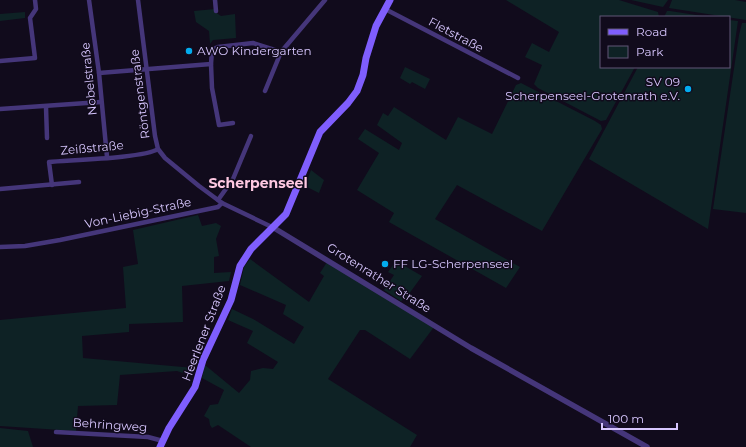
<svg xmlns="http://www.w3.org/2000/svg" width="746" height="447" font-family="Montserrat,sans-serif">
<style>
.green{fill:#0e2225}
.lines{fill:none;stroke-linecap:round;stroke-linejoin:round}
.minor{stroke:#45367a;stroke-width:4.5}
.tertiary{stroke:#45367a;stroke-width:5.5}
.secondary{stroke:#7f5efd;stroke-width:7}
.poi-dot{fill:#03acee;stroke:#110b1c;stroke-width:1.5}
.labels{text-anchor:middle;stroke-width:3;stroke-linejoin:round;paint-order:stroke}
.street-label{font-size:12px;fill:#d7c6fe;stroke:#110b1c}
.poi-label{font-size:12px;fill:#d7c6fe;stroke:#110b1c;text-anchor:start}
.quarter-label{font-size:14px;font-weight:bold;fill:#fec8e1;stroke:#110b1c}
</style>
<rect width="100%" height="100%" fill="#110b1c"/>
<!-- green -->
<g class="green">
<polygon points="506,0 619,0 658,12 659,17 601,17 601,67 635,67 606,120 601,121 538,88 534,84 542,65 525,57 532,43 549,52 559,32"/>
<polygon points="631,0 668,0 663,7"/>
<polygon points="672,0 735,0 746,2 746,20 669,8"/>
<polygon points="215,9 215,12 221,16 235,14 236,38 213,40 210,44 209,31 196,22 194,11"/>
<polygon points="667,11 670,11 709,17 664,17"/>
<polygon points="25,12 25,18 0,21 0,14"/>
<polygon points="729,20 738,21 708,229 589,159 638,67 729,67"/>
<polygon points="742,23 746,23 746,213 713,209 739,35"/>
<polygon points="405,67 430,79 425,89 412,82 410,84 400,78"/>
<polygon points="521,83 595,121 601,125 602,129 542,231 457,185 435,219 520,267 506,288 389,222 394,213 357,190 379,153 358,139 365,129 399,150 402,143 377,125 383,113 388,116 394,107 446,140 458,117 492,134 516,85"/>
<polygon points="311,170 324,180 319,193 305,186"/>
<polygon points="198,215 202,226 216,223 221,226 216,239 219,256 214,257 214,273 231,272 229,281 182,286 183,322 129,324 129,332 82,336 83,358 194,368 192,376 177,371 120,375 117,405 78,406 76,431 0,426 0,320 126,308 123,267 138,264 133,230"/>
<polygon points="250,259 309,302 324,276 320,273 327,262 434,327 410,359 365,330 360,330 328,379 417,435 410,447 251,447 218,425 212,428 210,425 209,419 204,416 210,405 218,404 224,390 202,378 205,365 239,393 250,380 251,371 263,368 273,369 278,362 247,343 253,331 228,320 232,309 253,319 294,344 304,327 283,314 286,305 240,285 244,267"/>
<polygon points="396,261 422,276 406,298 401,301 384,290 394,275 388,272"/>
<polygon points="0,428 28,431 33,447 0,447"/>
</g>
<g class="lines">
<!-- minor -->
<g class="minor">
<polyline points="89,0 99,73 107,157"/>
<polyline points="138,0 155,136 158,149 165,158 199,186 222,203 274,228"/>
<polyline points="215,0 216,11"/>
<polyline points="385,9 518,78"/>
<polyline points="0,61 35,58 30,18 36,9 35,0"/>
<polyline points="211,64 212,88 219,125 233,123"/>
<polyline points="99,73 211,64 212,50 218,47 253,43 281,52"/>
<polyline points="265,91 281,52 325,0"/>
<polyline points="46,107 47,138"/>
<polyline points="0,109 101,102"/>
<path d="M 52,185 L 49,162 C 70,160 145,158 158,149"/>
<polyline points="0,189 79,182"/>
<polyline points="218,200 233,179 251,136"/>
<polyline points="0,247 25,246 60,240 218,207 222,203"/>
<polyline points="56,432 148,437 163,441"/>
</g>
<!-- tertiary -->
<polyline class="tertiary" points="274,228 471,348 647,447"/>
<!-- secondary -->
<polyline class="secondary" points="160,447 169,428 195,387 203,360 231,300 240,266 251,249 286,214 320,132 348,103 357,91 363,75 366,58 376,26 390,0"/>
</g>
<!-- markers -->
<g class="poi-dot">
<circle cx="189" cy="51" r="4"/>
<circle cx="688" cy="89" r="4"/>
<circle cx="385" cy="264" r="4"/>
</g>
<g class="labels">
<!-- street labels -->
<g class="street-label">
<text transform="translate(456 35) rotate(28)" y="4">Fletstraße</text>
<text transform="translate(89 79) rotate(-96)" y="4">Nobelstraße</text>
<text transform="translate(140 94) rotate(-97)" y="4">Röntgenstraße</text>
<text transform="translate(92 148) rotate(-5)" y="4">Zeißstraße</text>
<text transform="translate(138 213) rotate(-12)" y="4">Von-Liebig-Straße</text>
<text transform="translate(379 278) rotate(32)" y="4">Grotenrather Straße</text>
<text transform="translate(204 333) rotate(-69)" y="4">Heerlener Straße</text>
<text transform="translate(110 425) rotate(4)" y="4">Behringweg</text>
</g>
<!-- poi labels -->
<g class="poi-label">
<text x="197" y="55">AWO Kindergarten</text>
<text x="680" y="86" text-anchor="end">SV 09<tspan x="680" dy="14">Scherpenseel-Grotenrath e.V.</tspan></text>
<text x="393" y="268">FF LG-Scherpenseel</text>
</g>
<!-- quarter labels -->
<g class="quarter-label">
<text x="258" y="188">Scherpenseel</text>
</g>
</g>
<!-- legend -->
<rect x="600" y="16" width="130" height="52" fill="#110b1c" stroke="#605676"/>
<rect x="608" y="29" width="20" height="6" fill="#7f5efd" stroke="#605676"/>
<text x="636" y="36" font-size="12" fill="#d7c6fe">Road</text>
<rect x="608" y="46" width="20" height="12" fill="#0e2225" stroke="#605676"/>
<text x="636" y="56" font-size="12" fill="#d7c6fe">Park</text>
<!-- scale -->
<path d="M602 423v6h75v-6" fill="none" stroke="#d7c6fe" stroke-width="2"/>
<text x="608" y="423" font-size="12" fill="#d7c6fe" stroke="#110b1c" stroke-width="3" paint-order="stroke">100 m</text>
</svg>
